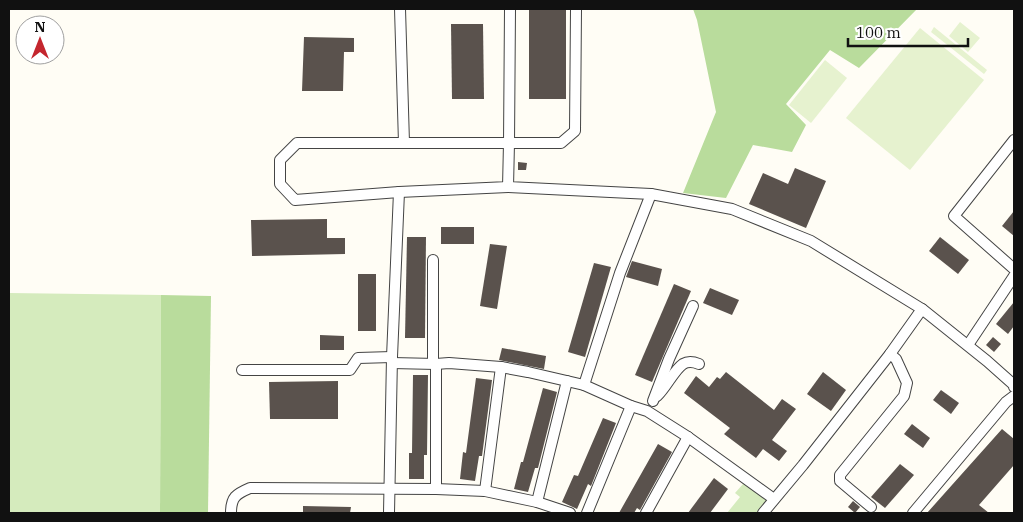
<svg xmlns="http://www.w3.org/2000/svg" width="1023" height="522" font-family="'IBM Plex Serif',serif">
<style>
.green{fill:#d5ebbd}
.forest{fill:#b9dc9c}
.pitch{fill:#e6f2cf}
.building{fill:#5a524d}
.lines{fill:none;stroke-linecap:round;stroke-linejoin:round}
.minor-casing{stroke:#444;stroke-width:12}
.minor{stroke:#fff;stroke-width:10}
</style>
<rect width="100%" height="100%" fill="#fffdf5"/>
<!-- green -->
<g class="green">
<polygon points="9,293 161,295 160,513 9,513"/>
<polygon points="743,484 750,484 766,497 767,503 758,513 727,513 740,497 735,493"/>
</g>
<!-- forest -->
<g class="forest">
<polygon points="693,9 917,9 859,68 830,50 786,104 806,125 792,152 753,145 726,198 683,193 716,112 697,20"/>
<polygon points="161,295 211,296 208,513 160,513"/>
</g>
<!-- pitch -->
<g class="pitch">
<polygon points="960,22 980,38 968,52 949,36"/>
<polygon points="934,27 987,70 984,74 931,32"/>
<polygon points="920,28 984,80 910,170 846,118"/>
<polygon points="825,60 847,78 811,123 789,105"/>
</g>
<!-- building -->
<g class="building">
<rect x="529" y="9" width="37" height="90"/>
<polygon points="451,24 483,24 484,99 452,99"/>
<polygon points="304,37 354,38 354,52 344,52 343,91 302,91"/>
<polygon points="518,162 527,163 526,170 518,170"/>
<polygon points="795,168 826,181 806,228 749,204 763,173 788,184"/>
<polygon points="1014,211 1014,236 1002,226"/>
<polygon points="327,219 327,238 345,238 345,254 252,256 251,220"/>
<rect x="441" y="227" width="33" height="17"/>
<polygon points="407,237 426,237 425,338 405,338"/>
<polygon points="940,237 969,260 958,274 929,251"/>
<polygon points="490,244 507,246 497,309 480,306"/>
<polygon points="632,261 662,269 658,286 626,277"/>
<polygon points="594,263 611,267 585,357 568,352"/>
<rect x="358" y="274" width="18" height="57"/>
<polygon points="674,284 691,291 652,382 635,375"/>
<polygon points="710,288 739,300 732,315 703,303"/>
<polygon points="1014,302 1014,326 1008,334 996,324"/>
<polygon points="320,335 344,336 344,350 320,350"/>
<polygon points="993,337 1001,344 994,352 986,345"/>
<polygon points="502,348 546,356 544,369 499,360"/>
<polygon points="726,372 774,410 782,399 796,409 772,440 787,451 779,461 763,449 756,458 724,434 730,428 684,393 696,376 709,387 717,377 720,379"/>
<polygon points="823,372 846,390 831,411 807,394"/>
<polygon points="413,375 428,375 427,455 424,455 424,479 409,479 409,453 412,453"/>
<polygon points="476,378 492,380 482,456 479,456 475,481 460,479 463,452 466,453"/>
<polygon points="338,381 338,419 270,419 269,382"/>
<polygon points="543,388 557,392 538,468 535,468 528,492 514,489 521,462 523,462"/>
<polygon points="941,390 959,403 951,414 933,400"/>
<polygon points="603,418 616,423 591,486 588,484 577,509 562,502 574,475 578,476"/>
<polygon points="912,424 930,438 923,448 904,434"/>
<polygon points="1002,429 1014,439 1014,465 979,505 989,513 927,513"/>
<polygon points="658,444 672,452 640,510 637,508 634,513 619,513"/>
<polygon points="900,464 914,475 885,508 871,497"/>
<polygon points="714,478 728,489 710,513 688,513"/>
<polygon points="853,501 860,507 855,513 848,507"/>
<polygon points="303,506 351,507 350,513 303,513"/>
</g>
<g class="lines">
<defs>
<g id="minor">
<polyline points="400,9 404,143"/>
<polyline points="510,9 509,143 561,143 575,131 576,9"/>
<polyline points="1014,140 954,216 1014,269"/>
<polyline points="508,187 509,143 297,143 280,160 280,184 295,200 399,192 508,187 651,194 732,209 811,241 922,309 987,361 1014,385 1014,387"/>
<polyline points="968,345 1014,276"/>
<polyline points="392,363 436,364 449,363 501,367 528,372 584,385 631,406 647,411 688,437 774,499"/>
<polyline points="433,364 433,260"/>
<polyline points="436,364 436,489"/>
<polyline points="242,370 350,370 358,358 392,357"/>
<polyline points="584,385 620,273 651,194"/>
<path d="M 657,396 C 666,388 674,370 683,364 C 688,361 694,362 699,364"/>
<polyline points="653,401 669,359 693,306"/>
<polyline points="485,491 501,367"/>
<polyline points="537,502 567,381"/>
<polyline points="871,507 840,481 840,475 904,396 907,383 896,359 890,354"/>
<path d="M 231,513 C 231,497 236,494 250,488 L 436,489 L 485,491 L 537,502 L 570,513"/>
<polyline points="389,513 392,357 399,192"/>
<polyline points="587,513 631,406"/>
<polyline points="646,513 688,437"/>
<polyline points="763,513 803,465 890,354 922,309"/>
<polyline points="913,513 1006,402 1014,396"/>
</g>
</defs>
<!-- minor casing -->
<use href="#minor" class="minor-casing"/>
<!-- minor -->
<use href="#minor" class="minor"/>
</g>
<!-- border -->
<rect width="1023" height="522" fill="none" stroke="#111111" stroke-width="20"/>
<!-- north arrow -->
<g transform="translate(40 40)"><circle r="24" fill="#ffffff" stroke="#a0a0a0"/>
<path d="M0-4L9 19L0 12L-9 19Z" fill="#c4262e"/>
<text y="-8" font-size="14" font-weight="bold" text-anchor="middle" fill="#111111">N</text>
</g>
<!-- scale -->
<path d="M848 38v8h120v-8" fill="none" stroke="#111111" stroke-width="2.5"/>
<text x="856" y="38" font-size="15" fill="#111111" stroke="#ffffff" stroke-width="4" paint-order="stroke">100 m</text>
</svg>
